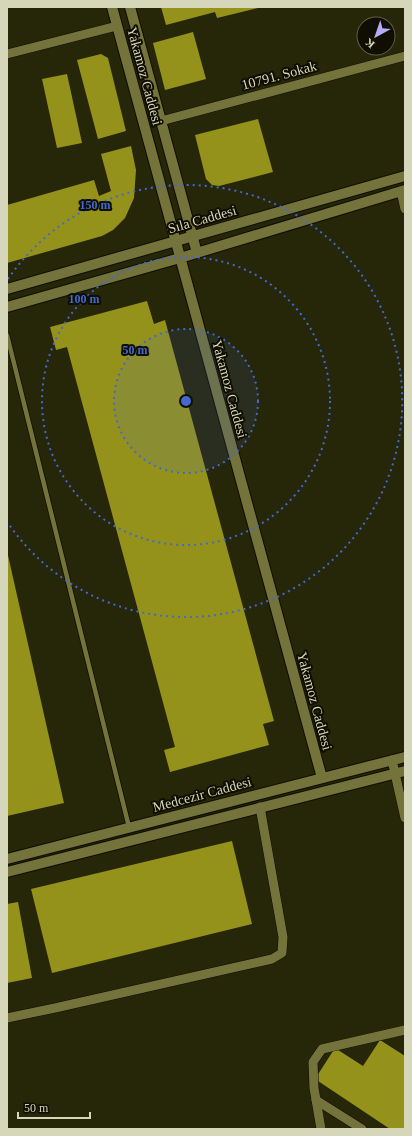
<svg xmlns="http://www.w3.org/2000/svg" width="412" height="1136" font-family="'Times New Roman',serif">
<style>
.building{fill:#95921c}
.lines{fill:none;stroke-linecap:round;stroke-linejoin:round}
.lane-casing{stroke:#100e00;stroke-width:6}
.street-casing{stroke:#100e00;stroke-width:10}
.secondary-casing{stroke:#100e00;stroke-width:12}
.lane{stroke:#74733c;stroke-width:4.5}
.street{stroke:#74733c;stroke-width:9}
.secondary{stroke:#74733c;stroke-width:10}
.ring{fill:none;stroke:#4269d2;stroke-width:2;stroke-dasharray:2 4}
.labels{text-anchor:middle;stroke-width:4;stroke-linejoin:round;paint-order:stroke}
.street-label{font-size:14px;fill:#d6d6ba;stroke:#0f0e00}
.centre{fill:#4269d2;stroke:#0f0e00;stroke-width:2}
.ring-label{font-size:12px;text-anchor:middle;font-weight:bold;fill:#4269d2;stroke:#0f0e00;stroke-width:4;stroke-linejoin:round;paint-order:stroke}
</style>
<rect width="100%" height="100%" fill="#262608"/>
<!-- building -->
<g class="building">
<polygon points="161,7 258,7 258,8 217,18 215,12 166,25"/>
<polygon points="193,32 206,79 165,90 153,43"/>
<polygon points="101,54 108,58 126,131 98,139 77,60"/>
<polygon points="67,74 82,143 57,148 42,79"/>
<polygon points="258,119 273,172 219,186 212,185 206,179 195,135"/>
<polygon points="131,146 136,170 134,198 125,218 113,230 102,236 7,263 7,205 94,180 99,196 111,191 101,154"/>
<polygon points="147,301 154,324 165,320 274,721 263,724 269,745 170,772 164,750 175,747 67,347 56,350 50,327"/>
<polygon points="7,551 64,803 7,816"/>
<polygon points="232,841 252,924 52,973 31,889"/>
<polygon points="18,902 32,978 7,983 7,904"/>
<polygon points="380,1040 405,1056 405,1129 390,1129 315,1079 335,1048 363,1066"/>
</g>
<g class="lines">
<defs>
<polyline id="lane" points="7,335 129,827"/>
<g id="street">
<polyline points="7,54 117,26"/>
<polyline points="161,121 405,56"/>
<polyline points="401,191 405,209"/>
<polyline points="392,760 405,818"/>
<polyline points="7,1018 55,1008 272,959 282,953 283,937 260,807"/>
<polyline points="316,1100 362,1129"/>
<polyline points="321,1129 314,1088 313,1062 322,1049 405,1030"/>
</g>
<g id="secondary">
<polyline points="112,7 322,778"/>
<polyline points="130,7 197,253"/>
<polyline points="7,289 405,176"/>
<polyline points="7,307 180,258 405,190"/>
<polyline points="7,859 405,757"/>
<polyline points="7,872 405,771"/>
</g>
</defs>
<!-- lane casing -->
<use href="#lane" class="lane-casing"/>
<!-- street casing -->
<use href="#street" class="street-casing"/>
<!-- secondary casing -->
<use href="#secondary" class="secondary-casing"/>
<!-- lane -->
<use href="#lane" class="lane"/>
<!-- street -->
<use href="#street" class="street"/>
<!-- secondary -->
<use href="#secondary" class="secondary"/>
</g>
<!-- distance rings -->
<circle cx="186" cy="401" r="72" fill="#4269d2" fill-opacity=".12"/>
<g class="ring">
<circle cx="186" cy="401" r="72"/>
<circle cx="186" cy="401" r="144"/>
<path d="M8 279A216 216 0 1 1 8 523"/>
</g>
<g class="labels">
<!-- street labels -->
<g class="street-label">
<text transform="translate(279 75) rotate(-15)" y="5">10791. Sokak</text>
<text transform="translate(145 76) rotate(75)" y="5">Yakamoz Caddesi</text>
<text transform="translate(202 219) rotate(-16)" y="5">Sıla Caddesi</text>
<text transform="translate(230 389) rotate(75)" y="5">Yakamoz Caddesi</text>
<text transform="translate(315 701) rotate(75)" y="5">Yakamoz Caddesi</text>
<text transform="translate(202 794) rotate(-15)" y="5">Medcezir Caddesi</text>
</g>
</g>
<circle cx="186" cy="401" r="6" class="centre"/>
<g class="ring-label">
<text x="95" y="209">150 m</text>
<text x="84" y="303">100 m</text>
<text x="135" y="354">50 m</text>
</g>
<!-- border -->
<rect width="412" height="1136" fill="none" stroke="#d6d6ba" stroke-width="16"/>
<!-- north arrow -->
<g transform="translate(376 36) rotate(220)"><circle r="19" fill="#0f0e00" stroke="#5f5e4a"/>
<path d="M0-3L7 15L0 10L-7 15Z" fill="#b4acf9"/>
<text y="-6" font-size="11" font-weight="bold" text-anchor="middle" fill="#d6d6ba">K</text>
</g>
<!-- scale -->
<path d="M18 1112v6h72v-6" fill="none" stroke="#d6d6ba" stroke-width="2"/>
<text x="24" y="1112" font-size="12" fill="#d6d6ba" stroke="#0f0e00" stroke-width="3" paint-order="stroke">50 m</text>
</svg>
